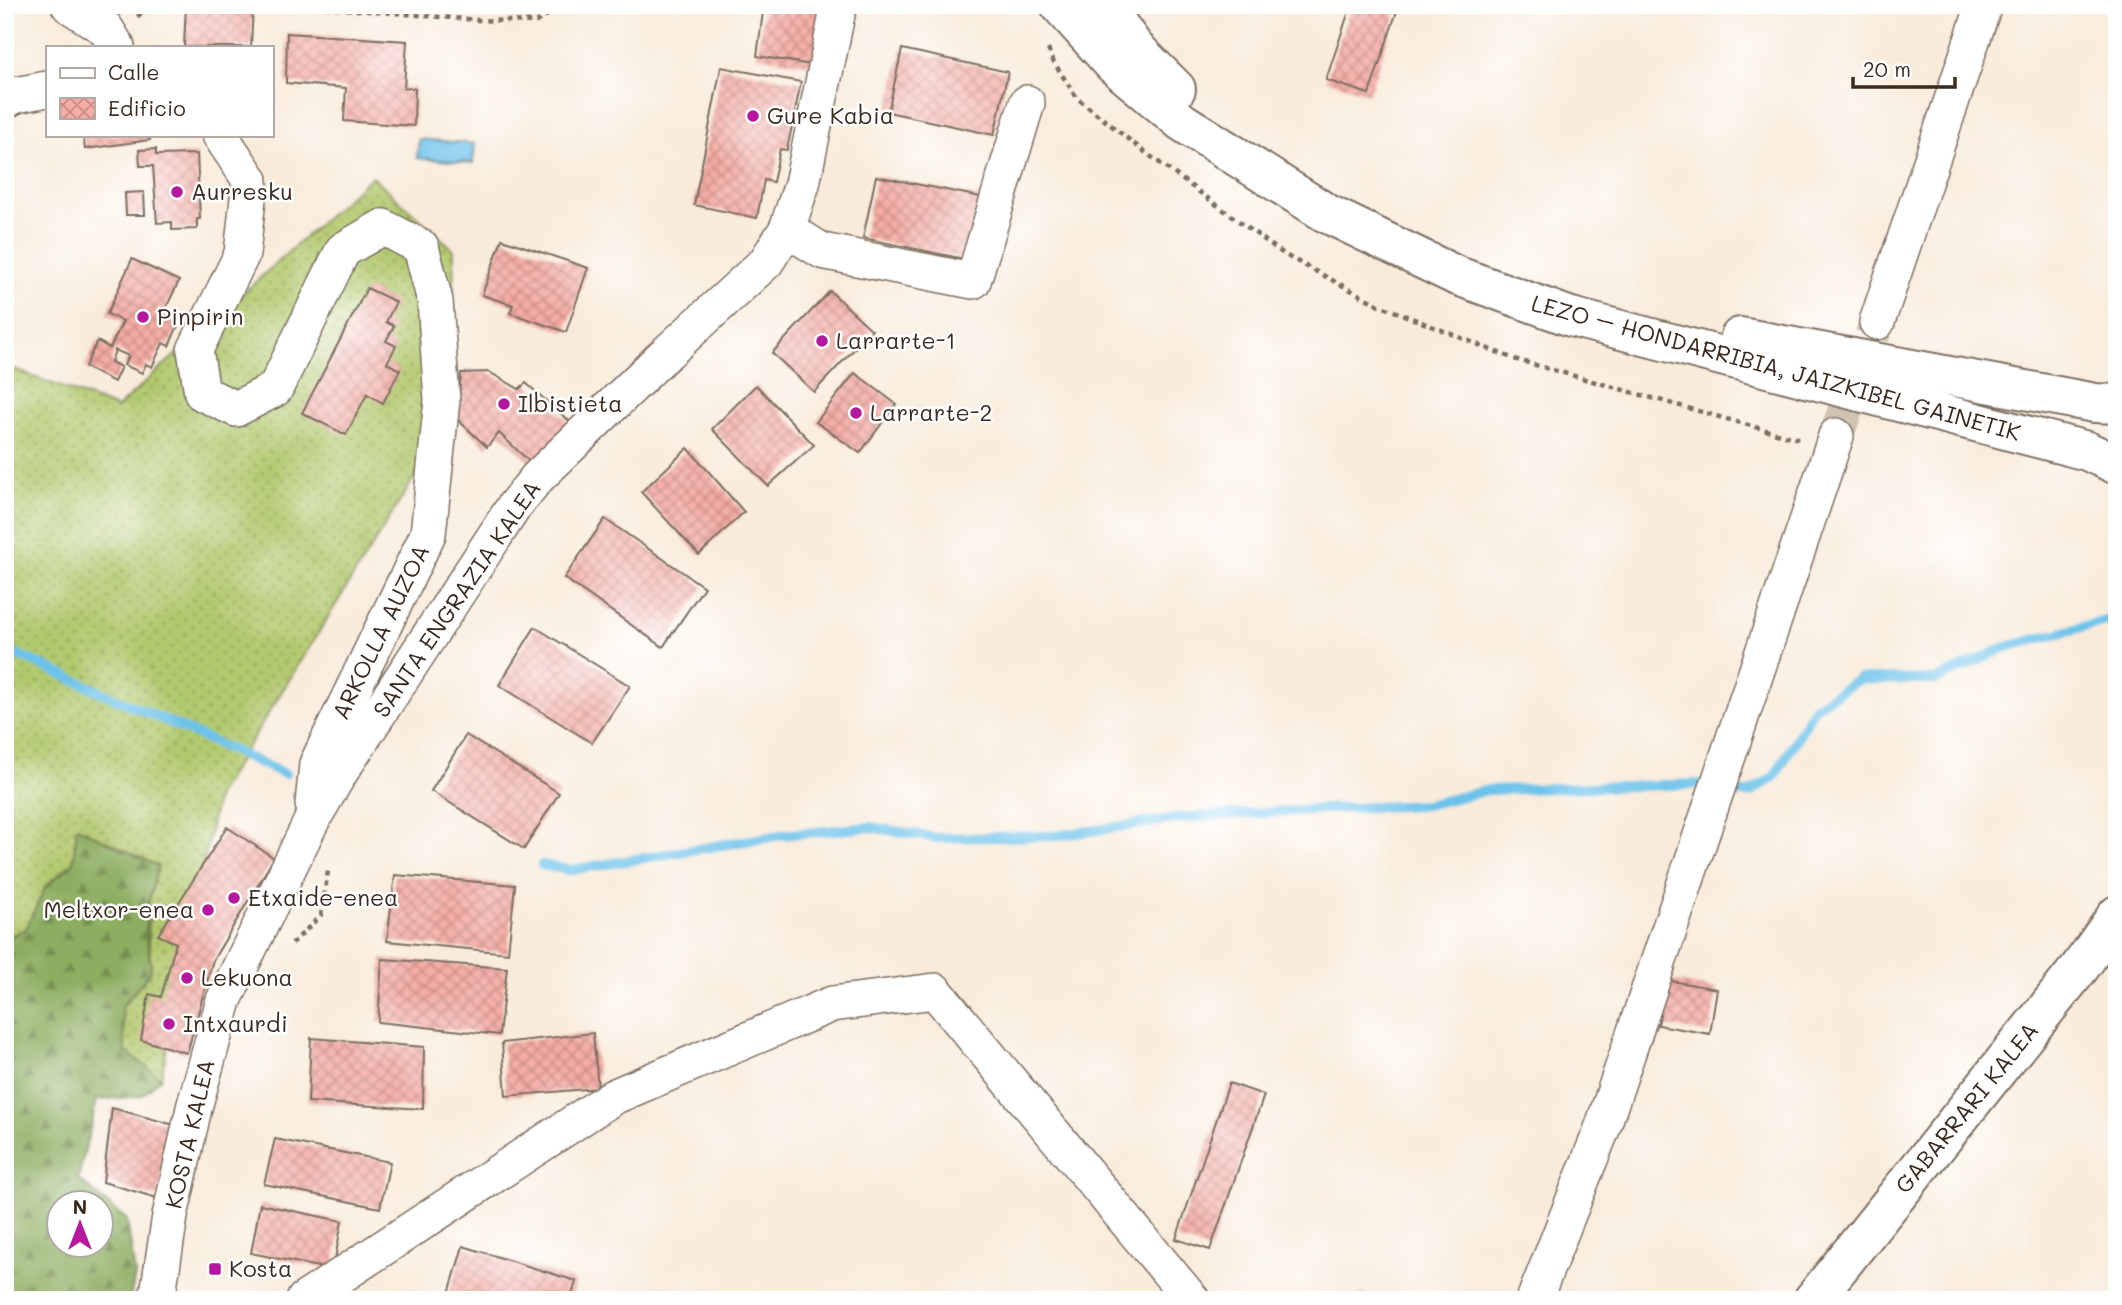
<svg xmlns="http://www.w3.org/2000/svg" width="2122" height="1305" font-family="Mali,sans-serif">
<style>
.grass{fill:url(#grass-dots);stroke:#767a46;stroke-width:2}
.forest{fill:url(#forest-firs);stroke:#646c40;stroke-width:2;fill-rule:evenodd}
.water{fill:#6dc2ea;stroke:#547684;stroke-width:2}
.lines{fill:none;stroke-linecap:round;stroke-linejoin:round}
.stream{stroke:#6dc2ea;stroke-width:10}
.building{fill:url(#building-cross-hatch)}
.minor-tunnel{stroke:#d2c4b4;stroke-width:35;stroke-dasharray:35 18;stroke-linecap:butt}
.minor-casing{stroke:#7d6e60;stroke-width:38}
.major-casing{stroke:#7d6e60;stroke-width:42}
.path{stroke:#7d6e60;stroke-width:4.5;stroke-dasharray:5 5;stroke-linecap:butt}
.minor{stroke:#fff;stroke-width:35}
.major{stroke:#fff;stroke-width:38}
.poi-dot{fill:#b5179e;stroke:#fff;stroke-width:2.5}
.labels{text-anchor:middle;stroke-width:5;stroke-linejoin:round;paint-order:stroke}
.poi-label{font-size:23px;fill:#3b2a1e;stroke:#fff;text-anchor:start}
.street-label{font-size:23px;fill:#3b2a1e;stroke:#fff}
</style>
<defs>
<pattern id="grass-dots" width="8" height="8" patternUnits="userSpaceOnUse" patternTransform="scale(1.75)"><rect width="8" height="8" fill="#b2c96e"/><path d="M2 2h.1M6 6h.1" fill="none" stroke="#92a35a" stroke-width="1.8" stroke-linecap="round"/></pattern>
<pattern id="forest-firs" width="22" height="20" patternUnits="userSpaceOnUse" patternTransform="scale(1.75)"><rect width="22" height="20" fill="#8dad61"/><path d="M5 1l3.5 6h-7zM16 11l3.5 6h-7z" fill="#748d4f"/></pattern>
<pattern id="building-cross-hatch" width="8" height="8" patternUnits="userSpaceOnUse" patternTransform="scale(1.75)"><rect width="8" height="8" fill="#f5ada6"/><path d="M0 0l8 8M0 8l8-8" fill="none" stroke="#c88d87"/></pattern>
</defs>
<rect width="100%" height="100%" fill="#fff"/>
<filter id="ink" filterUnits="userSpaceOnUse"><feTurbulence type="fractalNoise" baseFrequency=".0143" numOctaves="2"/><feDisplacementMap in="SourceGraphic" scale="14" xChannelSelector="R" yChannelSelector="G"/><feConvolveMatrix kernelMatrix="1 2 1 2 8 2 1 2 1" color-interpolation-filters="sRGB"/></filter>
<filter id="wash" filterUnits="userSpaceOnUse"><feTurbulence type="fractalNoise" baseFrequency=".00686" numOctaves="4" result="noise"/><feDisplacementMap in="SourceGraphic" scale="28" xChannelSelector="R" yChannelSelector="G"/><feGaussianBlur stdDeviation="1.57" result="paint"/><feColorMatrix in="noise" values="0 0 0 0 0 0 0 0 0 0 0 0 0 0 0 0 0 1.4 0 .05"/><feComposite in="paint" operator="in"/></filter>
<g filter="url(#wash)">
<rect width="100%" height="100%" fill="#f8ebda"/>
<!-- grass -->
<polygon class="grass" points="372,176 454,250 451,419 217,796 161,1078 125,1051 122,1007 151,971 147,909 158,866 73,863 46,886 26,929 5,939 5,366 117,408"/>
<!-- forest -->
<path class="forest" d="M 77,827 L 158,866 L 145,916 L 151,971 L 122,1007 L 125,1051 L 161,1078 L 141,1096 L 97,1100 L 78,1179 L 127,1220 L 135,1275 L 130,1300 L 5,1300 L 5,939 L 26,929 L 46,886 L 73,863 ZM 60,1204 L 102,1204 L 102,1246 L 60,1246 Z"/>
<!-- water -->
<polygon class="water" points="419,139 475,144 473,163 417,158"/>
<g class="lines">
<!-- stream -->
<g class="stream">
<polyline points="5,649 285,774"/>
<polyline points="1723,793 1749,793 1774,777 1815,707 1859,679 1936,680 2006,647 2117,618"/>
<polyline points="542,865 571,870 782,835 870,827 936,838 1055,836 1180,818 1323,809 1426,805 1488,790 1704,784"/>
</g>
</g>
<g id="blocks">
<!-- building -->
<g class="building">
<polygon points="186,5 253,5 251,47 184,47"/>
<polygon points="764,5 823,5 812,65 757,56"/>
<polygon points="1351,5 1380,5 1397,11 1369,94 1326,80"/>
<polygon points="287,33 407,41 404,88 415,88 414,126 344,121 346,88 286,83"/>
<polygon points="902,49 1008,72 994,135 888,112"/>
<polygon points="721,67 801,82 787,150 780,149 773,182 764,180 757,218 694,205"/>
<polygon points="83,135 149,135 150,140 85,149"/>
<polygon points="156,149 156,155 197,154 200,219 197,219 197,229 172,230 172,222 157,223 153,166 140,166 139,150"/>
<polygon points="876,176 981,197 969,260 863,238"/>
<polygon points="144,192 145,215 126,215 125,193"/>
<polygon points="502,239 588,268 566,332 510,313 513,305 482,295"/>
<polygon points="132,259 179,281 163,314 180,321 169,346 163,343 152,367 146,364 142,373 124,365 129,356 115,350 111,362 121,367 114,382 85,367 97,341 110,348 123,321 107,314"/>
<polygon points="367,288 396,302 386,322 394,326 386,341 396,346 387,363 400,370 383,403 367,394 346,435 302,413"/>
<polygon points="830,291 872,330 814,392 772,353"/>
<polygon points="489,372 519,389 526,383 575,426 533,465 499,433 487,447 457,419 461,373"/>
<polygon points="855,373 896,404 860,453 816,422"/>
<polygon points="756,385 814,445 768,486 712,429"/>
<polygon points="688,448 744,512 699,555 641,492"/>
<polygon points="605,519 704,587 663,647 564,578"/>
<polygon points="535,627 630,686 592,743 499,685"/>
<polygon points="466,735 559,793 524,849 431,791"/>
<polygon points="227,827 274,858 213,960 187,1053 141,1040 149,994 161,997 176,943 158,935"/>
<polygon points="395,875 515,885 508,953 387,941"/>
<polygon points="382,959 507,968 499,1035 378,1022"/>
<polygon points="1666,980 1717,989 1710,1034 1658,1025"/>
<polygon points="593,1033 598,1088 506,1096 502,1043"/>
<polygon points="311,1038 424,1047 423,1109 308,1102"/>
<polygon points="1229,1083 1264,1095 1210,1250 1176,1239"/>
<polygon points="112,1108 178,1126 157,1198 103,1182"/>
<polygon points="275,1139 390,1162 380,1208 264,1184"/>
<polygon points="260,1204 342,1221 333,1270 251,1253"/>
<polygon points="463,1246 576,1281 571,1300 447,1300"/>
<polygon points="1360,1294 1376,1299 1376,1300 1358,1300"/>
</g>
</g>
</g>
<g filter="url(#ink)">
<use href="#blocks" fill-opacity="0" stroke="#7d6e60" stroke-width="2"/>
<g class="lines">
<!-- minor-tunnel -->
<polyline class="minor-tunnel" points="1836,436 1877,322"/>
<defs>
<g id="minor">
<polyline points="69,5 106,29 117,47"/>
<polyline points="5,101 16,95 47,89"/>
<polyline points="220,135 250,180 242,254 195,350 202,393 236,409 275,389 343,250 383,227 421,247 435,301 442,400 428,534 317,764 313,804"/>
<polyline points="787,229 822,251 973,281 1027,103"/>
<polyline points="1877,322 1984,5"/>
<polyline points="157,1300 170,1216 194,1108 224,1000 311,822 339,774 515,505 537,478 659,360 766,262 787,229 802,184 839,5"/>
<polyline points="304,1300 613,1097 832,1004 935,991 1192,1300"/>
<polyline points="1534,1300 1602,1129 1836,436"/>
</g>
<g id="major">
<polyline points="1060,5 1114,65 1182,122 1326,213 1455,275 1571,317 2087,451 2117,465"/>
<polyline points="1104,5 1134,47 1176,89"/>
<polyline points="1740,337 2095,403 2117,404"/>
<polyline points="1813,1300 2081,966 2117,915"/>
</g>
</defs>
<!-- minor casing -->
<use href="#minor" class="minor-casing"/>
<!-- major casing -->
<use href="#major" class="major-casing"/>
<!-- path -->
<g class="path">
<polyline points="296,5 478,20 536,22 563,5"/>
<polyline points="137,16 162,5"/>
<polyline points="1048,49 1053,61 1077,98 1142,150 1285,255 1379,305 1514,359 1794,438 1800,438"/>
<polyline points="2111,881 2117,872"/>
<polyline points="292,944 321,915 328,871"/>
</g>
<!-- minor -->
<use href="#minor" class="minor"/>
<!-- major -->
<use href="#major" class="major"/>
</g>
</g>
<!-- markers -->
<g class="poi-dot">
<circle cx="753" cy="116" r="7"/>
<circle cx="177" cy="192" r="7"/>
<circle cx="143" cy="317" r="7"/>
<circle cx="822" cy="341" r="7"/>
<circle cx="504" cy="404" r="7"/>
<circle cx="856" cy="413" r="7"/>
<circle cx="234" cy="898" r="7"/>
<circle cx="208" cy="910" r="7"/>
<circle cx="187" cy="978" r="7"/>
<circle cx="169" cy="1024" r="7"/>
<rect x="208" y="1262" width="14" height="14" rx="3.5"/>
</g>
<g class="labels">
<!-- poi labels -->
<g class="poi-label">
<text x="767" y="124">Gure Kabia</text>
<text x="191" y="200">Aurresku</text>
<text x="157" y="325">Pinpirin</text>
<text x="836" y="349">Larrarte-1</text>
<text x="518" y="412">Ilbistieta</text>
<text x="870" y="421">Larrarte-2</text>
<text x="248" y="906">Etxaide-enea</text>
<text x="194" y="918" text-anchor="end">Meltxor-enea</text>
<text x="201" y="986">Lekuona</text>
<text x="183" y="1032">Intxaurdi</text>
<text x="229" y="1277">Kosta</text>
</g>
<!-- street labels -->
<g class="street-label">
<text transform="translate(1776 368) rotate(15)" y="8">LEZO – HONDARRIBIA, JAIZKIBEL GAINETIK</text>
<text transform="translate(457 599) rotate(-56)" y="8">SANTA ENGRAZIA KALEA</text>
<text transform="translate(381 632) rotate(-64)" y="8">ARKOLLA AUZOA</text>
<text transform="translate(1967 1108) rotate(-51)" y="8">GABARRARI KALEA</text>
<text transform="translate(190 1134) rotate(-77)" y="8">KOSTA KALEA</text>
</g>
</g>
<!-- margin -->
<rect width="2122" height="1305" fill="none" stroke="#fff" stroke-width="28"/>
<!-- legend -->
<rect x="46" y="46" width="228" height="91" fill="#ffffff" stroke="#b1aaa5" stroke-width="2"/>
<rect x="60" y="68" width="35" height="10" fill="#ffffff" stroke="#b1aaa5" stroke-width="2"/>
<text x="108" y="80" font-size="21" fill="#3b2a1e">Calle</text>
<rect x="60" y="98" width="35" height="21" fill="url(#building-cross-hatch)" stroke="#b1aaa5" stroke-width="2"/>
<text x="108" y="116" font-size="21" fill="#3b2a1e">Edificio</text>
<!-- north arrow -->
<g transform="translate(80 1224)"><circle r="33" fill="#ffffff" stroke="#b1aaa5" stroke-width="2"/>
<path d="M0-5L12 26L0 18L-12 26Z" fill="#b5179e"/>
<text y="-10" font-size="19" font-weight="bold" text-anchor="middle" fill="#3b2a1e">N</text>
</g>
<!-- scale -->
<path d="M1853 77v10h102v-10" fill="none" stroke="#3b2a1e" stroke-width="3.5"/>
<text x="1863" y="77" font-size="21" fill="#3b2a1e" stroke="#ffffff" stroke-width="5" paint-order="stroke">20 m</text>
</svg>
